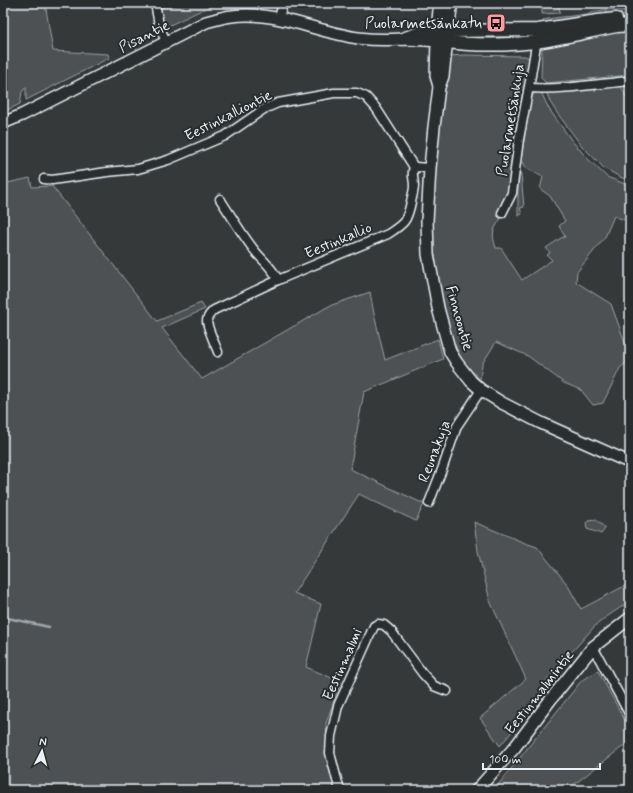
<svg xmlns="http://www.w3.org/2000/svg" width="633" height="793" font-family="Mynerve,sans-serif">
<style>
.green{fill:#4d5152;stroke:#9aa1a5}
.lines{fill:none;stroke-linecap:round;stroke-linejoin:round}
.stream{stroke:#a0a7ac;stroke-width:2.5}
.street-casing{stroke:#e8f1f8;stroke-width:11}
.secondary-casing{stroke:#e8f1f8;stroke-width:14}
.primary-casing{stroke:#e8f1f8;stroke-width:15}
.street{stroke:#2a2d2e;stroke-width:8}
.secondary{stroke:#2a2d2e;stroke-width:11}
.primary{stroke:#2a2d2e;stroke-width:12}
.labels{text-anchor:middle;stroke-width:4;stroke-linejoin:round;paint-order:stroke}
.poi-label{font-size:15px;fill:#e8f1f8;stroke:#2a2d2e;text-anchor:end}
.street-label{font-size:15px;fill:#e8f1f8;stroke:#2a2d2e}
</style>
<rect width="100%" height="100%" fill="#35393a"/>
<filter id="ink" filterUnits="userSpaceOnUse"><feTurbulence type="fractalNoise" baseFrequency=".025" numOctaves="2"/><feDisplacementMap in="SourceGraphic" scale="8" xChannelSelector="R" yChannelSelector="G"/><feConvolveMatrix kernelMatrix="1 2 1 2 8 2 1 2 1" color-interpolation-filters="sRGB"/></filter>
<g filter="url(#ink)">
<!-- green -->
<g class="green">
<polygon points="3,3 45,3 53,51 108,54 109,58 26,100 26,87 22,92 20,104 3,112"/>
<path d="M 177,3 L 227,3 L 208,7 L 168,26 C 162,23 159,16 160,9 L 164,7 L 177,5 Z"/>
<polygon points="542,3 557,3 559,7 560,13 542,14"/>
<path d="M 611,9 L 630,11 L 630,16 L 619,16 L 548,24 L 545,23 L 543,20 C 555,17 567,17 579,15 C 590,13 600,10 611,9 Z"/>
<polygon points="630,28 630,75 546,83 541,78 542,49 547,45"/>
<path d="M 465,55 L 525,56 L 529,58 L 531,58 L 518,133 L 507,197 L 498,210 L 498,215 L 501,218 C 493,231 491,232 496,248 L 501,248 L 522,280 L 552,260 L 547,255 L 550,253 L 546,248 L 561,238 L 565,237 L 559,226 L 565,221 L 550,196 L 540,189 L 543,177 L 526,168 L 521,158 L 531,99 C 533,94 535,92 541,92 L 549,109 L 572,141 L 589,160 L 607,177 L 630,186 L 630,222 L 614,216 L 605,237 L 577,272 L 576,282 L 611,304 L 630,356 L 630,359 L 620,368 L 603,403 L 593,405 L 581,390 L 564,383 L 528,356 L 496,342 L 482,364 L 480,380 L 462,360 L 452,339 L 440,290 L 433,246 L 432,216 L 437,133 L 450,56 Z"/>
<polygon points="620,84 630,105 630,181 620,177 604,168 582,146 557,113 550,102 546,91"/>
<polygon points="519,172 521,174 524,207 520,208 522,214 518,216 518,173"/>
<polygon points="30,178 32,187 52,186 157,321 201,303 205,309 162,328 202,379 329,306 370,292 374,314 385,360 438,339 443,359 364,392 350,469 424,504 416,521 373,501 359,494 294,593 321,604 306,667 341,682 326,723 328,766 337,790 3,790 3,184"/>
<path d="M 596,520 L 604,527 L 605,529 L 601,534 C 597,532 592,531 587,529 L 586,523 L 588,521 Z"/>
<polygon points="474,522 525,543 537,547 567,584 581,609 630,583 630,601 605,618 594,627 547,680 530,710 500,746 480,718 526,679 490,601 478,551"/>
<polygon points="598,671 630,730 630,741 567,790 494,790 582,680"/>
</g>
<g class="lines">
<!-- stream -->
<polyline class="stream" points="3,617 49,627"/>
<defs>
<g id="street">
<polyline points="155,3 159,25 166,42"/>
<polyline points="279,18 283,3"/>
<path d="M 529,88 C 563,90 597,84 630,81"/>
<polyline points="44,179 52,180 107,172 138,169 168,160 225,136 264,109 278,103 334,93 357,93 366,97 376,108 414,167"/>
<path d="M 220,199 C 232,217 242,235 255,251 C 263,261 273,268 278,280"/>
<polyline points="502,213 512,193 519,139 530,81 537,39"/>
<path d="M 218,352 C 215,344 207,327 207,321 C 207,316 211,313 214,310 L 278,280 L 388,234 C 405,223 407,221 411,202 C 412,196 414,191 414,186 C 414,178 411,174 414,167 L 430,168"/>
<polyline points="429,503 443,467 457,426 481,390"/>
<polyline points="593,647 630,715"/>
<polyline points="340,790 337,780 330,753 331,736 338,706 374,626 378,624 384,625 391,631 423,674 434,686 447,691"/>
</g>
<g id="secondary">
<polyline points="401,39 418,33 448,31 443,76 439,87 434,127 430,168 427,221 428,254 438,308 450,352 457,363 471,381 481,390 502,403 541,423 624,460 630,462"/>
<path d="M 3,123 L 22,115 L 206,22 C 214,20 223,17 232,16 C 275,10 316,32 358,38 C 373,40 386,40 401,39 C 413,39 425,40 437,41 L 436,76 L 439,86"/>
<polyline points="477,790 515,747 551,699 593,647 630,618"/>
</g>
<g id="primary">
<path d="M 440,3 L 437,41 C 469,45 503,46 535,42 C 563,38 590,31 617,26 L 630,25"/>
<polyline points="451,3 448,31 538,30 598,21 616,19"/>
</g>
</defs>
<!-- street casing -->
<use href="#street" class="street-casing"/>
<!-- secondary casing -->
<use href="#secondary" class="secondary-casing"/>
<!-- primary casing -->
<use href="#primary" class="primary-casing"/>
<!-- street -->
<use href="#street" class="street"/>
<!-- secondary -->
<use href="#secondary" class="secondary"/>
<!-- primary -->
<use href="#primary" class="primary"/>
</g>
</g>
<!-- icons -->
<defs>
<symbol id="bus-square" viewBox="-11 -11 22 22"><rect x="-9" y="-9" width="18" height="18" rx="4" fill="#ff9aa2" stroke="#2a2d2e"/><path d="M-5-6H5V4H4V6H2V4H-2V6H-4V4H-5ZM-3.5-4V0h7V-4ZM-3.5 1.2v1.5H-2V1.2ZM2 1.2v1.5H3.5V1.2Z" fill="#111"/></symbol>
</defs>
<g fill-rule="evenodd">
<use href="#bus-square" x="485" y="12" width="22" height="22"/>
</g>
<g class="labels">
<!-- poi labels -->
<g class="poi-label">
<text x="482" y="28">Puolarmetsänkatu</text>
</g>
<!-- street labels -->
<g class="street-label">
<text transform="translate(144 36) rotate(-27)" y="5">Pisantie</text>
<text transform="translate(228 115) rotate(-27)" y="5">Eestinkalliontie</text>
<text transform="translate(510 120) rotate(-81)" y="5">Puolarmetsänkuja</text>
<text transform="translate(338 240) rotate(-23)" y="5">Eestinkallio</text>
<text transform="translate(460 318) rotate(74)" y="5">Finnoontie</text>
<text transform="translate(434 451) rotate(-69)" y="5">Reunakuja</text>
<text transform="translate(342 664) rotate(-66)" y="5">Eestinmalmi</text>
<text transform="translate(539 692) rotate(-52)" y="5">Eestinmalmintie</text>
</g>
</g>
<!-- margin -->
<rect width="633" height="793" fill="none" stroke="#2a2d2e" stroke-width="16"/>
<rect x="8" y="8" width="617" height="777" fill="none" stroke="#e8f1f8" stroke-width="1.5" filter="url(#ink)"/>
<!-- north arrow -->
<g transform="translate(42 751) rotate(6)" stroke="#2a2d2e" stroke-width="3" paint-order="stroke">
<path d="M0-3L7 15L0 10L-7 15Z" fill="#e8f1f8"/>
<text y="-6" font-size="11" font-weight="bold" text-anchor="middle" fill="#e8f1f8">N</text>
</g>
<!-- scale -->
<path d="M483 763v6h117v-6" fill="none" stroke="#e8f1f8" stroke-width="2"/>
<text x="489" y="763" font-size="12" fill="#e8f1f8" stroke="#2a2d2e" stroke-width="3" paint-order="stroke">100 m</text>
</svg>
